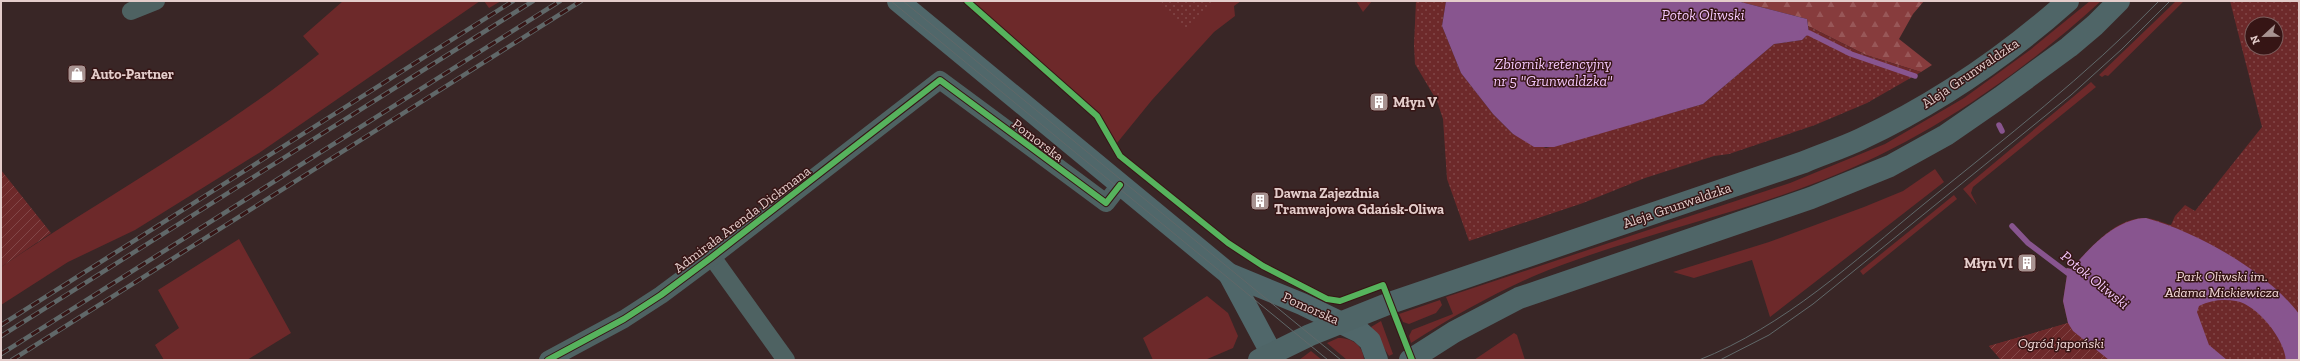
<svg xmlns="http://www.w3.org/2000/svg" width="2300" height="361" font-family="'Zilla Slab',serif">
<style>
.grass{fill:#6d292a}
.forest{fill:url(#forest-firs)}
.park{fill:url(#park-dots);fill-rule:evenodd}
.garden{fill:url(#garden-furrows)}
.water{fill:#88558f}
.lines{fill:none;stroke-linecap:round;stroke-linejoin:round}
.stream{stroke:#88558f;stroke-width:5.5}
.street{stroke:#4e6262;stroke-width:18}
.secondary{stroke:#50676a;stroke-width:22}
.primary{stroke:#4f6567;stroke-width:22}
.tram{stroke:#606869;stroke-width:1}
.rail-casing{stroke:#606869;stroke-width:4.5}
.rail{stroke:#361515;stroke-width:3;stroke-dasharray:9;stroke-linecap:butt}
.cycleway-casing{stroke:#361515;stroke-width:8}
.cycleway{stroke:#56b35d;stroke-width:6}
.labels{text-anchor:middle;stroke-width:3;stroke-linejoin:round;paint-order:stroke}
.street-label{font-size:14px;fill:#e4cdcb;stroke:#361515}
.poi-label{font-size:14px;font-weight:bold;fill:#e4cdcb;stroke:#361515;text-anchor:start}
.park-label{font-size:14px;font-style:italic;fill:#f5dbda;stroke:#361515}
.water-label{font-size:15px;font-style:italic;fill:#f3c6fa;stroke:#361515}
</style>
<defs>
<pattern id="forest-firs" width="22" height="20" patternUnits="userSpaceOnUse"><rect width="22" height="20" fill="#873c3d"/><path d="M5 1l3.5 6h-7zM16 11l3.5 6h-7z" fill="#985758"/></pattern>
<pattern id="park-dots" width="8" height="8" patternUnits="userSpaceOnUse"><rect width="8" height="8" fill="#6d292a"/><path d="M2 2h.1M6 6h.1" fill="none" stroke="#824748" stroke-width="1.8" stroke-linecap="round"/></pattern>
<pattern id="garden-furrows" width="10" height="10" patternUnits="userSpaceOnUse"><rect width="10" height="10" fill="#6d292a"/><path d="M-1 1l2-2M0 10L10 0M9 11l2-2" fill="none" stroke="#824748"/></pattern>
</defs>
<rect width="100%" height="100%" fill="#392626"/>
<!-- grass -->
<g class="grass">
<path d="M 343,1 L 480,1 L 259,153 L 135,230 L 68,262 L 1,305 L 1,267 C 107,195 219,135 319,54 L 303,36 Z"/>
<polygon points="484,1 501,1 489,8"/>
<polygon points="972,1 1241,1 1234,6 1235,16 1214,32 1152,100 1117,143 1098,113"/>
<polygon points="1356,1 1372,1 1363,12"/>
<path d="M 2090,1 L 2101,1 C 2020,75 1926,140 1823,180 C 1729,217 1628,237 1534,276 C 1491,295 1450,318 1411,343 L 1409,336 L 1412,330 L 1453,314 L 1446,297 L 1790,183 L 1885,144 L 1964,98 L 2030,50 Z"/>
<polygon points="2176,1 2184,1 2108,76 2105,75 2102,77 2099,75"/>
<polygon points="2091,82 2096,87 1973,187 1971,193 1977,205 1963,189"/>
<polygon points="1935,169 1944,182 1770,317 1752,260 1694,278 1673,272 1769,242 1864,207 1903,191"/>
<polygon points="1954,195 1957,199 1863,275 1860,271"/>
<polygon points="239,239 291,333 247,360 164,360 155,345 179,328 158,290"/>
<polygon points="1207,296 1228,313 1238,336 1233,348 1205,360 1153,360 1143,338"/>
<polygon points="1440,300 1442,305 1436,313 1409,324 1403,322 1399,314"/>
<polygon points="1381,321 1393,354 1389,356 1371,327"/>
<polygon points="1514,333 1517,335 1525,360 1474,360"/>
<path d="M 1338,338 C 1352,338 1363,345 1364,360 L 1347,360 L 1327,343 Z"/>
<polygon points="1311,351 1322,360 1299,360"/>
</g>
<!-- forest -->
<polygon class="forest" points="1737,1 1924,1 1913,14 1899,39 1932,65 1921,72 1866,55 1808,26 1807,19"/>
<!-- park -->
<g class="park">
<polygon points="1161,1 1213,1 1187,29 1164,7"/>
<polygon points="1416,1 1446,1 1442,26 1461,73 1493,114 1513,134 1546,148 1703,104 1774,44 1802,40 1809,33 1808,26 1866,55 1921,72 1867,103 1815,125 1729,154 1714,156 1645,178 1583,203 1469,241 1447,179 1443,119 1437,101 1415,64 1414,45"/>
<path d="M 2230,1 L 2299,1 L 2299,360 L 2001,360 L 1989,346 L 2068,323 L 2063,301 L 2067,275 L 2063,272 L 2067,268 L 2071,269 C 2089,249 2115,218 2144,218 C 2153,218 2163,223 2171,225 L 2175,216 L 2185,205 L 2195,211 L 2262,127 ZM 2252,24 L 2276,24 L 2276,48 L 2252,48 Z"/>
</g>
<!-- garden -->
<g class="garden">
<polygon points="1,170 51,233 1,267"/>
<polygon points="2068,323 2073,331 2109,360 2001,360 1989,346"/>
</g>
<!-- water -->
<g class="water">
<polygon points="1446,1 1737,1 1807,19 1809,33 1802,40 1774,44 1703,104 1554,147 1534,147 1513,134 1493,114 1461,73 1442,26"/>
<path d="M 2146,218 C 2197,232 2267,271 2299,314 L 2299,360 L 2286,360 C 2284,339 2258,305 2236,301 C 2223,299 2211,300 2199,306 L 2197,312 L 2209,345 L 2227,360 L 2109,360 L 2073,331 L 2068,323 L 2063,301 L 2067,275 L 2063,272 L 2067,268 L 2071,269 C 2091,247 2115,219 2146,218 Z"/>
</g>
<g class="lines">
<!-- stream -->
<g class="stream">
<polyline points="1802,32 1809,33 1851,54 1915,76"/>
<polyline points="1999,125 2002,131"/>
<polyline points="2012,226 2028,243 2069,274"/>
</g>
<!-- street -->
<g class="street">
<polyline points="131,11 156,1"/>
<polyline points="712,257 786,360"/>
<polyline points="548,360 624,319 661,295 712,257 940,80 1106,203 1120,185"/>
</g>
<!-- secondary -->
<g class="secondary">
<polyline points="898,1 1229,274 1302,304 1360,332 1370,341 1377,360"/>
<polyline points="1229,274 1275,360"/>
</g>
<!-- primary -->
<g class="primary">
<path d="M 1259,360 L 1310,335 L 1390,303 L 1804,162 C 1823,154 1842,148 1861,139 C 1936,104 2006,56 2068,1"/>
<polyline points="1410,360 1454,332 1519,298 1811,198 1890,166 1946,135 2001,97 2069,47 2095,25 2119,1"/>
</g>
<!-- tram -->
<g class="tram">
<polyline points="891,1 1328,360"/>
<polyline points="903,1 1341,360"/>
<path d="M 1699,360 C 1785,326 1853,262 1924,204 C 2004,139 2086,76 2159,1"/>
<polyline points="1720,360 1769,335 1813,304 2071,95 2122,49 2170,1"/>
</g>
<defs>
<g id="rail">
<polyline points="1,325 513,1"/>
<polyline points="1,336 533,1"/>
<polyline points="1,354 560,1"/>
<polyline points="12,360 581,1"/>
</g>
</defs>
<!-- rail casing -->
<use href="#rail" class="rail-casing"/>
<!-- rail -->
<use href="#rail" class="rail"/>
<defs>
<g id="cycleway">
<polyline points="967,1 1097,116 1120,156 1228,243 1263,266 1327,299 1340,301 1383,285 1412,360"/>
<polyline points="548,360 624,319 661,295 712,257 940,80 1106,203 1120,185"/>
</g>
</defs>
<!-- cycleway casing -->
<use href="#cycleway" class="cycleway-casing"/>
<!-- cycleway -->
<use href="#cycleway" class="cycleway"/>
</g>
<!-- icons -->
<defs>
<symbol id="shop-square" viewBox="-11 -11 22 22"><rect x="-9" y="-9" width="18" height="18" rx="4" fill="#a89391" stroke="#361515"/><path d="M-5-2.5h2.3a2.7 3.5 0 0 1 5.4 0H5L5.5 6h-11ZM-1.5-2.5h3a1.5 2.3 0 0 0-3 0Z" fill="#fff"/></symbol>
<symbol id="building-square" viewBox="-11 -11 22 22"><rect x="-9" y="-9" width="18" height="18" rx="4" fill="#a89391" stroke="#361515"/><path d="M-4-6H4V6H1V3H-1V6H-4ZM-2.5-4.3h1.7v1.8h-1.7ZM.8-4.3h1.7v1.8H.8ZM-2.5-1h1.7V.8h-1.7ZM.8-1h1.7V.8H.8Z" fill="#fff"/></symbol>
</defs>
<g fill-rule="evenodd">
<use href="#shop-square" x="66" y="63" width="22" height="22"/>
<use href="#building-square" x="1368" y="91" width="22" height="22"/>
<use href="#building-square" x="1249" y="190" width="22" height="22"/>
<use href="#building-square" x="2016" y="252" width="22" height="22"/>
</g>
<g class="labels">
<!-- street labels -->
<g class="street-label">
<text transform="translate(1970 73) rotate(-34)" y="5">Aleja Grunwaldzka</text>
<text transform="translate(1038 140) rotate(37)" y="5">Pomorska</text>
<text transform="translate(1677 205) rotate(-19)" y="5">Aleja Grunwaldzka</text>
<text transform="translate(742 219) rotate(-37)" y="5">Admirała Arenda Dickmana</text>
<text transform="translate(1311 308) rotate(24)" y="5">Pomorska</text>
</g>
<!-- poi labels -->
<g class="poi-label">
<text x="91" y="79">Auto-Partner</text>
<text x="1393" y="107">Młyn V</text>
<text x="1274" y="198">Dawna Zajezdnia<tspan x="1274" dy="16">Tramwajowa Gdańsk-Oliwa</tspan></text>
<text x="2013" y="268" text-anchor="end">Młyn VI</text>
</g>
<!-- park labels -->
<g class="park-label">
<text x="2222" y="281">Park Oliwski im.<tspan x="2222" dy="16">Adama Mickiewicza</tspan></text>
<text x="2061" y="348">Ogród japoński</text>
</g>
<!-- water labels -->
<g class="water-label">
<text x="1703" y="20">Potok Oliwski</text>
<text x="1553" y="69">Zbiornik retencyjny<tspan x="1553" dy="17">nr 5 "Grunwaldzka"</tspan></text>
<text transform="translate(2095 280) rotate(39)" y="5">Potok Oliwski</text>
</g>
</g>
<!-- border -->
<rect width="2300" height="361" fill="none" stroke="#e4cdcb" stroke-width="4"/>
<!-- north arrow -->
<g transform="translate(2264 36) rotate(248)"><circle r="19" fill="#361515" stroke="#7c5f5e"/>
<path d="M0-3L7 15L0 10L-7 15Z" fill="#a89391"/>
<text y="-6" font-size="11" font-weight="bold" text-anchor="middle" fill="#e4cdcb">N</text>
</g>
</svg>
